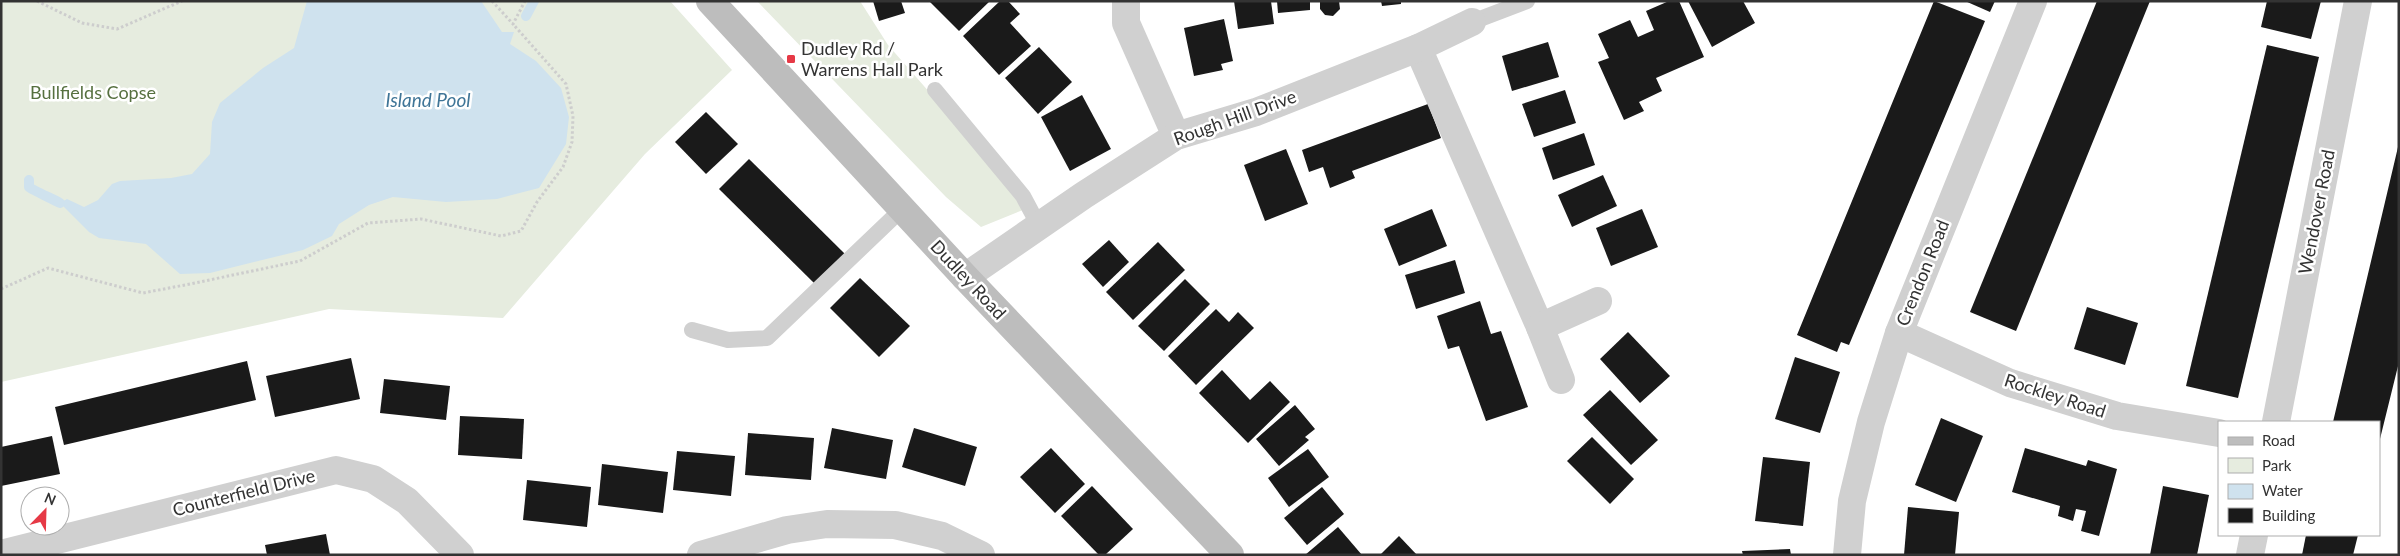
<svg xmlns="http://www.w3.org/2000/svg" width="2400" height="556" font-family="Lato,sans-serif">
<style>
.green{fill:#e6ecdf}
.water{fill:#cfe2ee}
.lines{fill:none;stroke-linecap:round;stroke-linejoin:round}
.stream{stroke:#cfe2ee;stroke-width:10}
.building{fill:#1a1a1a}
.path{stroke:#cdcdcd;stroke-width:3;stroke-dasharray:2.5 2.5;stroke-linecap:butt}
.lane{stroke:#d0d0d0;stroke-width:16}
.street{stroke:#d0d0d0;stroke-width:28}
.secondary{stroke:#bdbdbd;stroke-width:28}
.poi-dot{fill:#e63946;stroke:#fff;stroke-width:2}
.labels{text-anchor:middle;stroke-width:5;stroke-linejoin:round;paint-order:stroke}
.poi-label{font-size:18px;fill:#333;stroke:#fff;text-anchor:start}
.park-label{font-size:18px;fill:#56703f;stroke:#fff}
.street-label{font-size:18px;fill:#333;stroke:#fff}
.water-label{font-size:19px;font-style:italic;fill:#3f7597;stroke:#fff}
</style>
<rect width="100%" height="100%" fill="#fff"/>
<!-- green -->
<g class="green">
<polygon points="1,1 670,1 732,70 645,154 503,318 329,309 1,382"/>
<polygon points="757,1 860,1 888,45 1030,207 981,227 946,197"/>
</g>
<!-- water -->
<polygon class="water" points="307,1 481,1 502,32 514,32 510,44 536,61 561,88 569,117 566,144 539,188 497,199 446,202 393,197 369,205 339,224 332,236 303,250 210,273 180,274 146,244 99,238 89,232 60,203 67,199 84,207 98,200 112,184 120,181 171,178 192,174 210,154 212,122 220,103 263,68 294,48"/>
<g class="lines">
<!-- stream -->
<g class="stream">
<polyline points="526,16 534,1"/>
<path d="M 29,180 L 29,187 C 32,190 53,199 60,203"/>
</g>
</g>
<!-- building -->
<g class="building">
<polygon points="873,1 901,1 905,13 879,21"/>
<polygon points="929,1 990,1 959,31"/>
<polygon points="1000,1 1008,1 1020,14 1010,23 1031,46 999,75 963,36"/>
<polygon points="1234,1 1271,1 1274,24 1238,29"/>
<polygon points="1277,1 1310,1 1310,10 1278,13"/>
<polygon points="1320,1 1339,1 1340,9 1333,16 1325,15 1320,9"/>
<polygon points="1381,1 1401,1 1401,4 1382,6"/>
<polygon points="1669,1 1679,1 1704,57 1656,78 1662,91 1639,102 1644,111 1624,120 1598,62 1609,58 1598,34 1630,20 1638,37 1654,30 1646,11"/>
<polygon points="1688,1 1743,1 1755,23 1712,47"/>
<polygon points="1934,1 1985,21 1849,345 1841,342 1837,352 1797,335"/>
<polygon points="1965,1 1995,1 1990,12"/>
<polygon points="2097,1 2150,1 2016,331 1970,312"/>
<polygon points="2267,1 2321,1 2311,39 2261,27"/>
<polygon points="1224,19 1233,61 1221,64 1223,70 1194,76 1184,28"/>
<polygon points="1548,42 1559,77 1512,91 1502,56"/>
<polygon points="2267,45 2319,57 2238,398 2186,386"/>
<polygon points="1039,47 1072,82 1038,114 1005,78"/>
<polygon points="1565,90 1576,123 1534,137 1522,104"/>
<polygon points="1082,95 1111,149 1070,171 1041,117"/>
<polygon points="1428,104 1441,138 1352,171 1355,178 1330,188 1323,167 1309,172 1302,150"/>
<polygon points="706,112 738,144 706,174 675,142"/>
<polygon points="1584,133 1595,165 1553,180 1542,148"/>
<polygon points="2398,147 2399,362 2379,443 2379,422 2333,422"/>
<polygon points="1286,149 1308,204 1265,221 1244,165"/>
<polygon points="749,159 845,254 815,284 719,189"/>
<polygon points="1603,175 1617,206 1572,227 1558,195"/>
<polygon points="1432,209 1447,246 1399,266 1384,229"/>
<polygon points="1642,209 1658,247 1611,266 1596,228"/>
<polygon points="1109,240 1129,262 1103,287 1082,264"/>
<polygon points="1158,242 1185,270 1133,320 1106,292"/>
<polygon points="1455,260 1465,293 1416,309 1405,275"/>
<polygon points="860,278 910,326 879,357 830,308"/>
<polygon points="1185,279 1210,304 1164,351 1138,326"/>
<polygon points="1480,301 1491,334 1501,331 1528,407 1486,421 1459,346 1448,349 1437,316"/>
<polygon points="2087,307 2138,323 2125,365 2074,349"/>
<polygon points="1216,309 1229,322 1238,312 1254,328 1196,385 1168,356"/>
<polygon points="1628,332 1670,376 1640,403 1600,359"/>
<polygon points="1795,357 1840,372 1820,433 1775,419"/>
<polygon points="351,358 360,399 275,417 266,376"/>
<polygon points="247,361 256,400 64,445 55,407"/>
<polygon points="1222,370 1250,400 1270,381 1290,402 1248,443 1199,393"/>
<polygon points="384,379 450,386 446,420 380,413"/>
<polygon points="1610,390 1658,440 1631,465 1583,415"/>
<polygon points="1295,405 1315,429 1305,437 1309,440 1279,466 1256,439"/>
<polygon points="460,416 524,419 522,459 458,455"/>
<polygon points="1941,418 1983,436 1956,502 1915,485"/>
<polygon points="832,428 893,440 886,479 824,468"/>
<polygon points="914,428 977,447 965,486 902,467"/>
<polygon points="748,433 814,438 811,480 745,475"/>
<polygon points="52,436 60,474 1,486 1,447"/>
<polygon points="1592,437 1634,479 1610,504 1567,461"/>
<polygon points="1051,448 1085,484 1055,513 1020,477"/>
<polygon points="2025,448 2086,466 2088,460 2117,469 2099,536 2081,531 2086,511 2076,509 2073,521 2058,516 2060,506 2012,492"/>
<polygon points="1308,449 1329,477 1289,507 1268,478"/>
<polygon points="677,451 735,456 731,496 673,490"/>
<polygon points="1763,457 1810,462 1803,526 1755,521"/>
<polygon points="602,464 668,472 663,513 598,505"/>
<polygon points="527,480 591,487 587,527 523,520"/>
<polygon points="1092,486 1133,529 1105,555 1099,555 1061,516"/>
<polygon points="2163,486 2209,495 2197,555 2150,555"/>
<polygon points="1322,487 1344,514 1307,545 1284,518"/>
<polygon points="1908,507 1959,512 1955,555 1904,555"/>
<polygon points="1338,527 1362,555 1305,555"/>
<polygon points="326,534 330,555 267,555 265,545"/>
<polygon points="2306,535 2358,535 2353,555 2302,555"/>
<polygon points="1399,536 1417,555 1380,555"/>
<polygon points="1790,549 1791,555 1743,555 1742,551"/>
</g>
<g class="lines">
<!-- path -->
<g class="path">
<polyline points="37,1 82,23 117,29 182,1"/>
<polyline points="492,1 513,24 525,1"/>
<polyline points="1,289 48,268 143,293 190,284 300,261 368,223 421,219 501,236 521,231 537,202 563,167 572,142 573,116 566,84 513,24"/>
</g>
<!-- lane -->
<g class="lane">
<polyline points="1472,22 1527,1"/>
<polyline points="935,90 1023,196 1039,226"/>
<polyline points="692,330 728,340 767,338 902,209"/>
</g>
<!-- street -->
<g class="street">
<polyline points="1126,1 1126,23 1176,136"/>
<polyline points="1418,48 1540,327 1561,380"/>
<polyline points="965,277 1084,195 1176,136 1256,112 1418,48 1472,22"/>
<polyline points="1540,327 1598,301"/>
<polyline points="1899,333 2010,383 2117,416 2219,433"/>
<polyline points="2276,422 2358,1"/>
<polyline points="1,554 336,470 373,479 407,501 460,555"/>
<polyline points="701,555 787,530 827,524 895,525 942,536 981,555"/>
<polyline points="1847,555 1852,501 1871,422 1899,333 2033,1"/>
<polyline points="2250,555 2254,535"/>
</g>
<!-- secondary -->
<polyline class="secondary" points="710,1 965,277 1230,555"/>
</g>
<!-- markers -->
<rect class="poi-dot" x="786" y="54" width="10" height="10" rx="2.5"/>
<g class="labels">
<!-- poi labels -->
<g class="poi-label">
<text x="801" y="55">Dudley Rd /<tspan x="801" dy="21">Warrens Hall Park</tspan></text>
</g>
<!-- park labels -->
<g class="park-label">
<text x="93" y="99">Bullfields Copse</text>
</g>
<!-- street labels -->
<g class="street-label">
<text transform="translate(1235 118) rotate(-20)" y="6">Rough Hill Drive</text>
<text transform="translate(2317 212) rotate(-79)" y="6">Wendover Road</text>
<text transform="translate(1923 273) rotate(-68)" y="6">Crendon Road</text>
<text transform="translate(968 280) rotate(47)" y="6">Dudley Road</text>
<text transform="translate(2055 396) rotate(18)" y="6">Rockley Road</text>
<text transform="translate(244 493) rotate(-14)" y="6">Counterfield Drive</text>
</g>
<!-- water labels -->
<g class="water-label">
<text x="428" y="107">Island Pool</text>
</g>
</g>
<!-- border -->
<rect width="2400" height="556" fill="none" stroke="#333333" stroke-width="5"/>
<!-- legend -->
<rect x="2218" y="421" width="162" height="115" fill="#ffffff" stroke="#adadad"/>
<rect x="2228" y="437" width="25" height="8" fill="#bdbdbd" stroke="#adadad"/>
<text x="2262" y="446" font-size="15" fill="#333333">Road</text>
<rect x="2228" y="458" width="25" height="15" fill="#e6ecdf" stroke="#adadad"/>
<text x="2262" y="471" font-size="15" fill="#333333">Park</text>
<rect x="2228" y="484" width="25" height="15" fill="#cfe2ee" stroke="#adadad"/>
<text x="2262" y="496" font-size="15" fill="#333333">Water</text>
<rect x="2228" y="508" width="25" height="15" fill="#1a1a1a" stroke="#adadad"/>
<text x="2262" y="521" font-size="15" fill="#333333">Building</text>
<!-- north arrow -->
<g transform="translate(45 511) rotate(23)"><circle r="24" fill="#ffffff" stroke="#adadad"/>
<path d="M0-4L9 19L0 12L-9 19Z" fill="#e63946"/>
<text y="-8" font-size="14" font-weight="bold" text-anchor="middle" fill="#333333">N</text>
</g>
</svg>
